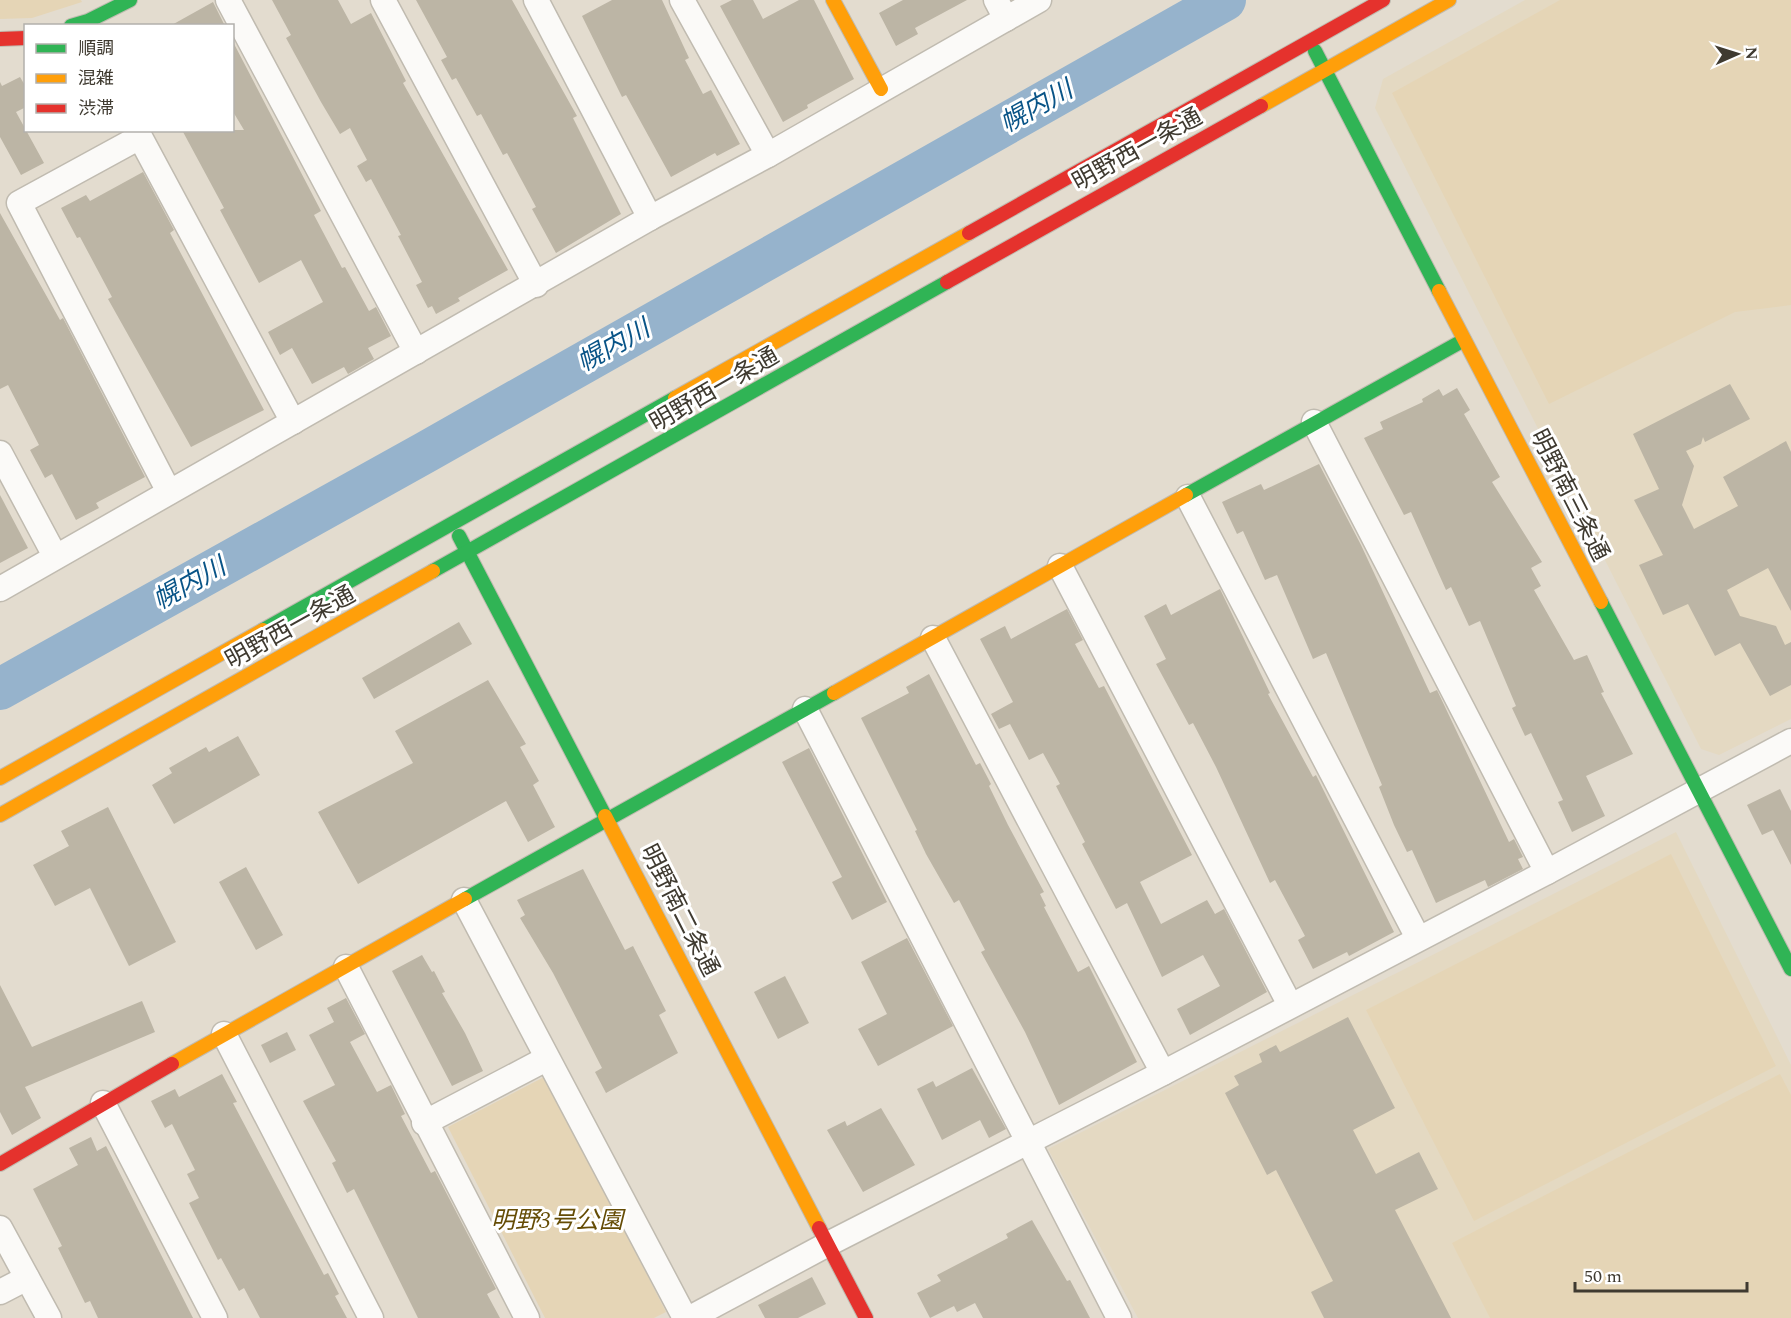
<svg xmlns="http://www.w3.org/2000/svg" width="1791" height="1318" font-family="Spectral,'Noto Sans JP',serif">
<style>
.built{fill:#e4d9c2}
.green{fill:#e5d5b6}
.lines{fill:none;stroke-linecap:round;stroke-linejoin:round}
.river{stroke:#96b3cc;stroke-width:42}
.building{fill:#bcb5a5}
.street-casing{stroke:#c0bbb0;stroke-width:27}
.fast-casing{stroke:#c0bbb0;stroke-width:16}
.slow-casing{stroke:#c0bbb0;stroke-width:16}
.jam-casing{stroke:#c0bbb0;stroke-width:16}
.street{stroke:#fbfaf8;stroke-width:24}
.fast{stroke:#30b455;stroke-width:14}
.slow{stroke:#ff9f0a;stroke-width:14}
.jam{stroke:#e5322d;stroke-width:14}
.labels{text-anchor:middle;stroke-width:6;stroke-linejoin:round;paint-order:stroke}
.street-label{font-size:24px;fill:#3f3a30;stroke:#fff}
.park-label{font-size:24px;font-style:italic;fill:#654c05;stroke:#fff}
.water-label{font-size:26px;font-style:italic;fill:#095487;stroke:#fff}
</style>
<rect width="100%" height="100%" fill="#e3dccf"/>
<!-- built -->
<g class="built">
<polygon points="1525,0 1791,0 1791,719 1719,755 1701,749 1375,108 1383,79"/>
<polygon points="1676,832 1791,1065 1791,1318 1138,1318 1048,1149"/>
</g>
<!-- green -->
<g class="green">
<polygon points="0,0 81,0 82,2 32,18 0,19"/>
<polygon points="1560,0 1791,0 1791,305 1735,312 1549,404 1392,93"/>
<polygon points="1671,854 1776,1066 1474,1221 1366,1010"/>
<polygon points="1780,1074 1791,1095 1791,1318 1490,1318 1452,1243"/>
<polygon points="546,1076 666,1312 654,1318 545,1318 448,1127"/>
</g>
<g class="lines">
<!-- river -->
<polyline class="river" points="0,689 426,452 1225,0"/>
</g>
<!-- building -->
<g class="building">
<polygon points="272,0 338,0 351,24 371,13 406,81 403,83 508,270 458,298 460,301 436,314 432,306 428,308 416,285 422,282 398,236 401,235 371,179 366,182 357,166 367,160 350,128 340,134 321,102 286,38 291,35"/>
<polygon points="416,0 512,0 577,116 573,118 621,214 556,253 532,209 536,207 507,153 503,155 481,114 477,116 456,78 452,80 441,60 447,57"/>
<polygon points="612,0 662,0 689,58 685,60 703,94 711,90 740,144 717,156 715,153 671,177 626,95 622,97 582,16"/>
<polygon points="732,0 753,0 763,19 799,0 814,0 854,79 807,105 808,108 783,122 720,6"/>
<polygon points="903,0 967,0 915,28 918,34 896,46 879,13"/>
<polygon points="213,2 225,26 170,26"/>
<polygon points="232,40 321,211 314,215 342,268 345,267 369,311 376,307 391,336 368,348 374,359 348,374 344,367 312,384 292,348 280,355 268,332 323,302 301,260 259,283 220,210 224,208 182,130 244,130 232,110"/>
<polygon points="20,77 26,87 26,107 16,112 44,163 21,175 0,137 0,82 2,86"/>
<polygon points="143,172 174,230 170,233 264,410 191,447 108,299 112,297 80,237 77,238 61,208 86,195 90,201"/>
<polygon points="0,213 60,320 63,318 145,477 96,503 99,508 76,520 52,474 45,478 30,450 39,445 8,385 0,389"/>
<polygon points="1730,384 1750,419 1705,442 1703,437 1701,444 1686,451 1694,466 1682,505 1694,529 1738,506 1723,477 1786,441 1791,452 1791,611 1768,568 1727,590 1740,616 1776,626 1785,645 1791,642 1791,685 1770,696 1740,643 1715,656 1688,604 1663,615 1639,565 1663,555 1634,500 1659,489 1633,434"/>
<polygon points="1457,388 1470,410 1464,414 1500,477 1492,482 1542,562 1531,568 1541,586 1534,590 1574,660 1587,655 1604,692 1601,693 1633,754 1586,776 1605,816 1572,832 1558,802 1563,800 1531,733 1525,736 1512,708 1516,706 1480,621 1469,626 1451,587 1446,590 1411,512 1404,515 1364,438 1383,429 1380,422 1423,402 1422,399 1439,389 1443,396"/>
<polygon points="1319,464 1361,545 1430,693 1437,690 1509,842 1514,839 1523,857 1518,859 1523,869 1488,887 1485,880 1436,903 1412,850 1407,852 1394,825 1379,787 1382,785 1326,653 1313,659 1277,575 1265,580 1243,531 1237,534 1222,502 1261,484 1264,490"/>
<polygon points="0,495 28,548 0,563"/>
<polygon points="1220,589 1270,693 1268,694 1313,777 1316,775 1394,932 1349,956 1347,952 1313,969 1298,940 1305,936 1275,880 1270,883 1216,767 1193,723 1189,725 1156,664 1166,659 1144,616 1166,604 1171,615"/>
<polygon points="1067,609 1083,640 1075,644 1099,688 1104,686 1192,855 1140,882 1161,924 1207,900 1215,914 1224,909 1267,992 1190,1035 1177,1009 1220,986 1203,955 1162,977 1127,903 1116,909 1082,844 1085,842 1056,786 1060,784 1043,753 1029,760 1010,724 999,729 991,714 1013,702 980,639 1005,626 1011,639"/>
<polygon points="459,622 472,644 374,699 362,678"/>
<polygon points="929,674 976,765 980,763 991,784 989,786 1008,825 1044,892 1040,894 1046,906 1044,907 1078,972 1089,966 1137,1062 1059,1105 1025,1032 981,952 985,950 959,900 954,903 926,854 915,831 917,830 861,718 909,693 906,687"/>
<polygon points="488,680 526,744 520,747 539,781 533,785 555,827 528,842 506,801 358,884 318,812 413,763 395,731"/>
<polygon points="238,736 260,775 174,824 152,785 172,773 169,768 206,747 209,752"/>
<polygon points="809,748 887,902 852,920 832,882 842,877 782,762"/>
<polygon points="1780,789 1791,811 1791,865 1773,830 1762,835 1747,805"/>
<polygon points="108,807 176,942 129,966 90,888 55,906 33,865 69,846 61,831"/>
<polygon points="246,867 283,935 256,950 219,882"/>
<polygon points="583,869 625,950 633,946 666,1011 659,1015 678,1053 606,1093 595,1072 602,1068 553,973 520,918 525,915 517,900"/>
<polygon points="907,938 953,1026 878,1066 858,1029 887,1014 861,962"/>
<polygon points="422,955 432,972 434,971 445,992 442,993 465,1033 483,1071 452,1086 392,971"/>
<polygon points="785,976 809,1023 778,1039 754,992"/>
<polygon points="0,985 32,1047 142,1001 155,1032 25,1087 41,1118 12,1135 0,1112"/>
<polygon points="346,998 365,1034 350,1042 377,1092 391,1085 405,1114 401,1116 431,1173 435,1171 496,1289 487,1294 500,1318 418,1318 354,1189 347,1193 332,1163 336,1161 303,1101 335,1085 309,1035 334,1022 327,1008"/>
<polygon points="1348,1017 1395,1108 1353,1130 1376,1174 1419,1152 1438,1189 1395,1210 1451,1318 1324,1318 1311,1292 1333,1281 1276,1170 1267,1175 1225,1093 1239,1085 1234,1076 1262,1062 1259,1054 1276,1045 1280,1052"/>
<polygon points="287,1032 296,1050 270,1063 261,1045"/>
<polygon points="972,1068 1006,1129 989,1138 980,1120 942,1140 917,1089 933,1081 936,1087"/>
<polygon points="222,1074 237,1102 233,1103 324,1275 328,1273 339,1294 335,1296 347,1318 260,1318 244,1288 239,1291 221,1258 218,1260 189,1203 199,1198 187,1174 195,1170 172,1124 165,1128 151,1101 175,1089 179,1097"/>
<polygon points="881,1108 915,1165 863,1192 827,1130 845,1121 847,1126"/>
<polygon points="91,1137 97,1151 106,1146 193,1318 98,1318 90,1301 85,1303 58,1248 62,1246 33,1189 78,1165 69,1148"/>
<polygon points="1032,1220 1067,1281 1070,1280 1090,1318 983,1318 975,1303 957,1312 954,1306 930,1318 917,1293 941,1281 937,1275 1008,1238 1006,1234"/>
<polygon points="812,1277 826,1304 798,1318 765,1318 758,1305"/>
</g>
<g class="lines">
<defs>
<g id="street">
<polyline points="228,0 416,352"/>
<polyline points="383,0 536,285"/>
<polyline points="536,0 650,218"/>
<polyline points="682,0 768,155"/>
<polyline points="996,0 1006,19"/>
<polyline points="1314,422 1547,872"/>
<polyline points="0,453 55,556"/>
<polyline points="169,492 19,203 140,137 293,422"/>
<polyline points="1188,497 1418,938"/>
<polyline points="1060,566 1290,1005"/>
<polyline points="0,589 650,218 768,155 1039,0"/>
<polyline points="933,638 1163,1073"/>
<polyline points="805,709 1119,1318"/>
<polyline points="464,900 685,1318"/>
<polyline points="346,967 527,1318"/>
<polyline points="224,1034 371,1318"/>
<polyline points="103,1103 215,1318"/>
<polyline points="424,1123 546,1059"/>
<polyline points="0,1228 49,1318"/>
<polyline points="0,1292 27,1278"/>
<polyline points="690,1318 828,1244 1163,1073 1547,872 1791,741"/>
</g>
<g id="fast">
<polyline points="71,26 88,21 130,0"/>
<polyline points="1315,51 1439,291"/>
<polyline points="1186,495 1464,340"/>
<polyline points="459,536 605,816"/>
<polyline points="433,571 947,282"/>
<polyline points="1601,602 1791,969"/>
<polyline points="263,630 675,398"/>
<polyline points="465,899 834,693"/>
</g>
<g id="slow">
<polyline points="833,0 881,89"/>
<polyline points="1261,106 1449,0"/>
<polyline points="1439,291 1601,602"/>
<polyline points="675,398 969,233"/>
<polyline points="834,693 1186,495"/>
<polyline points="0,778 263,630"/>
<polyline points="0,815 433,571"/>
<polyline points="605,816 819,1228"/>
<polyline points="172,1064 465,899"/>
</g>
<g id="jam">
<polyline points="0,39 26,38"/>
<polyline points="969,233 1383,0"/>
<polyline points="947,282 1261,106"/>
<polyline points="0,1164 172,1064"/>
<polyline points="819,1228 866,1318"/>
</g>
</defs>
<!-- street casing -->
<use href="#street" class="street-casing"/>
<!-- fast casing -->
<use href="#fast" class="fast-casing"/>
<!-- slow casing -->
<use href="#slow" class="slow-casing"/>
<!-- jam casing -->
<use href="#jam" class="jam-casing"/>
<!-- street -->
<use href="#street" class="street"/>
<!-- fast -->
<use href="#fast" class="fast"/>
<!-- slow -->
<use href="#slow" class="slow"/>
<!-- jam -->
<use href="#jam" class="jam"/>
</g>
<g class="labels">
<!-- street labels -->
<g class="street-label">
<text transform="translate(1137 149) rotate(-29)" y="8">明野西一条通</text>
<text transform="translate(714 389) rotate(-30)" y="8">明野西一条通</text>
<text transform="translate(1570 495) rotate(63)" y="8">明野南三条通</text>
<text transform="translate(290 627) rotate(-29)" y="8">明野西一条通</text>
<text transform="translate(680 910) rotate(63)" y="8">明野南二条通</text>
</g>
<!-- park labels -->
<g class="park-label">
<text x="557" y="1228">明野3号公園</text>
</g>
<!-- water labels -->
<g class="water-label">
<text transform="translate(1036 106) rotate(-29)" y="9">幌内川</text>
<text transform="translate(613 345) rotate(-29)" y="9">幌内川</text>
<text transform="translate(189 583) rotate(-29)" y="9">幌内川</text>
</g>
</g>
<!-- legend -->
<rect x="24" y="24" width="210" height="108" fill="#ffffff" stroke="#b2b0ac" stroke-width="1.5"/>
<rect x="36" y="44" width="30" height="9" fill="#30b455" stroke="#b2b0ac" stroke-width="1.5"/>
<text x="78" y="54" font-size="18" fill="#3f3a30">順調</text>
<rect x="36" y="74" width="30" height="9" fill="#ff9f0a" stroke="#b2b0ac" stroke-width="1.5"/>
<text x="78" y="84" font-size="18" fill="#3f3a30">混雑</text>
<rect x="36" y="104" width="30" height="9" fill="#e5322d" stroke="#b2b0ac" stroke-width="1.5"/>
<text x="78" y="114" font-size="18" fill="#3f3a30">渋滞</text>
<!-- north arrow -->
<g transform="translate(1737 54) rotate(87)" stroke="#ffffff" stroke-width="4.5" paint-order="stroke">
<path d="M0-4.5L10 22L0 15L-10 22Z" fill="#3f3a30"/>
<text y="-9" font-size="16" font-weight="bold" text-anchor="middle" fill="#3f3a30">N</text>
</g>
<!-- scale -->
<path d="M1575 1282v9h172v-9" fill="none" stroke="#3f3a30" stroke-width="3"/>
<text x="1584" y="1282" font-size="18" fill="#3f3a30" stroke="#ffffff" stroke-width="4.5" paint-order="stroke">50 m</text>
</svg>
